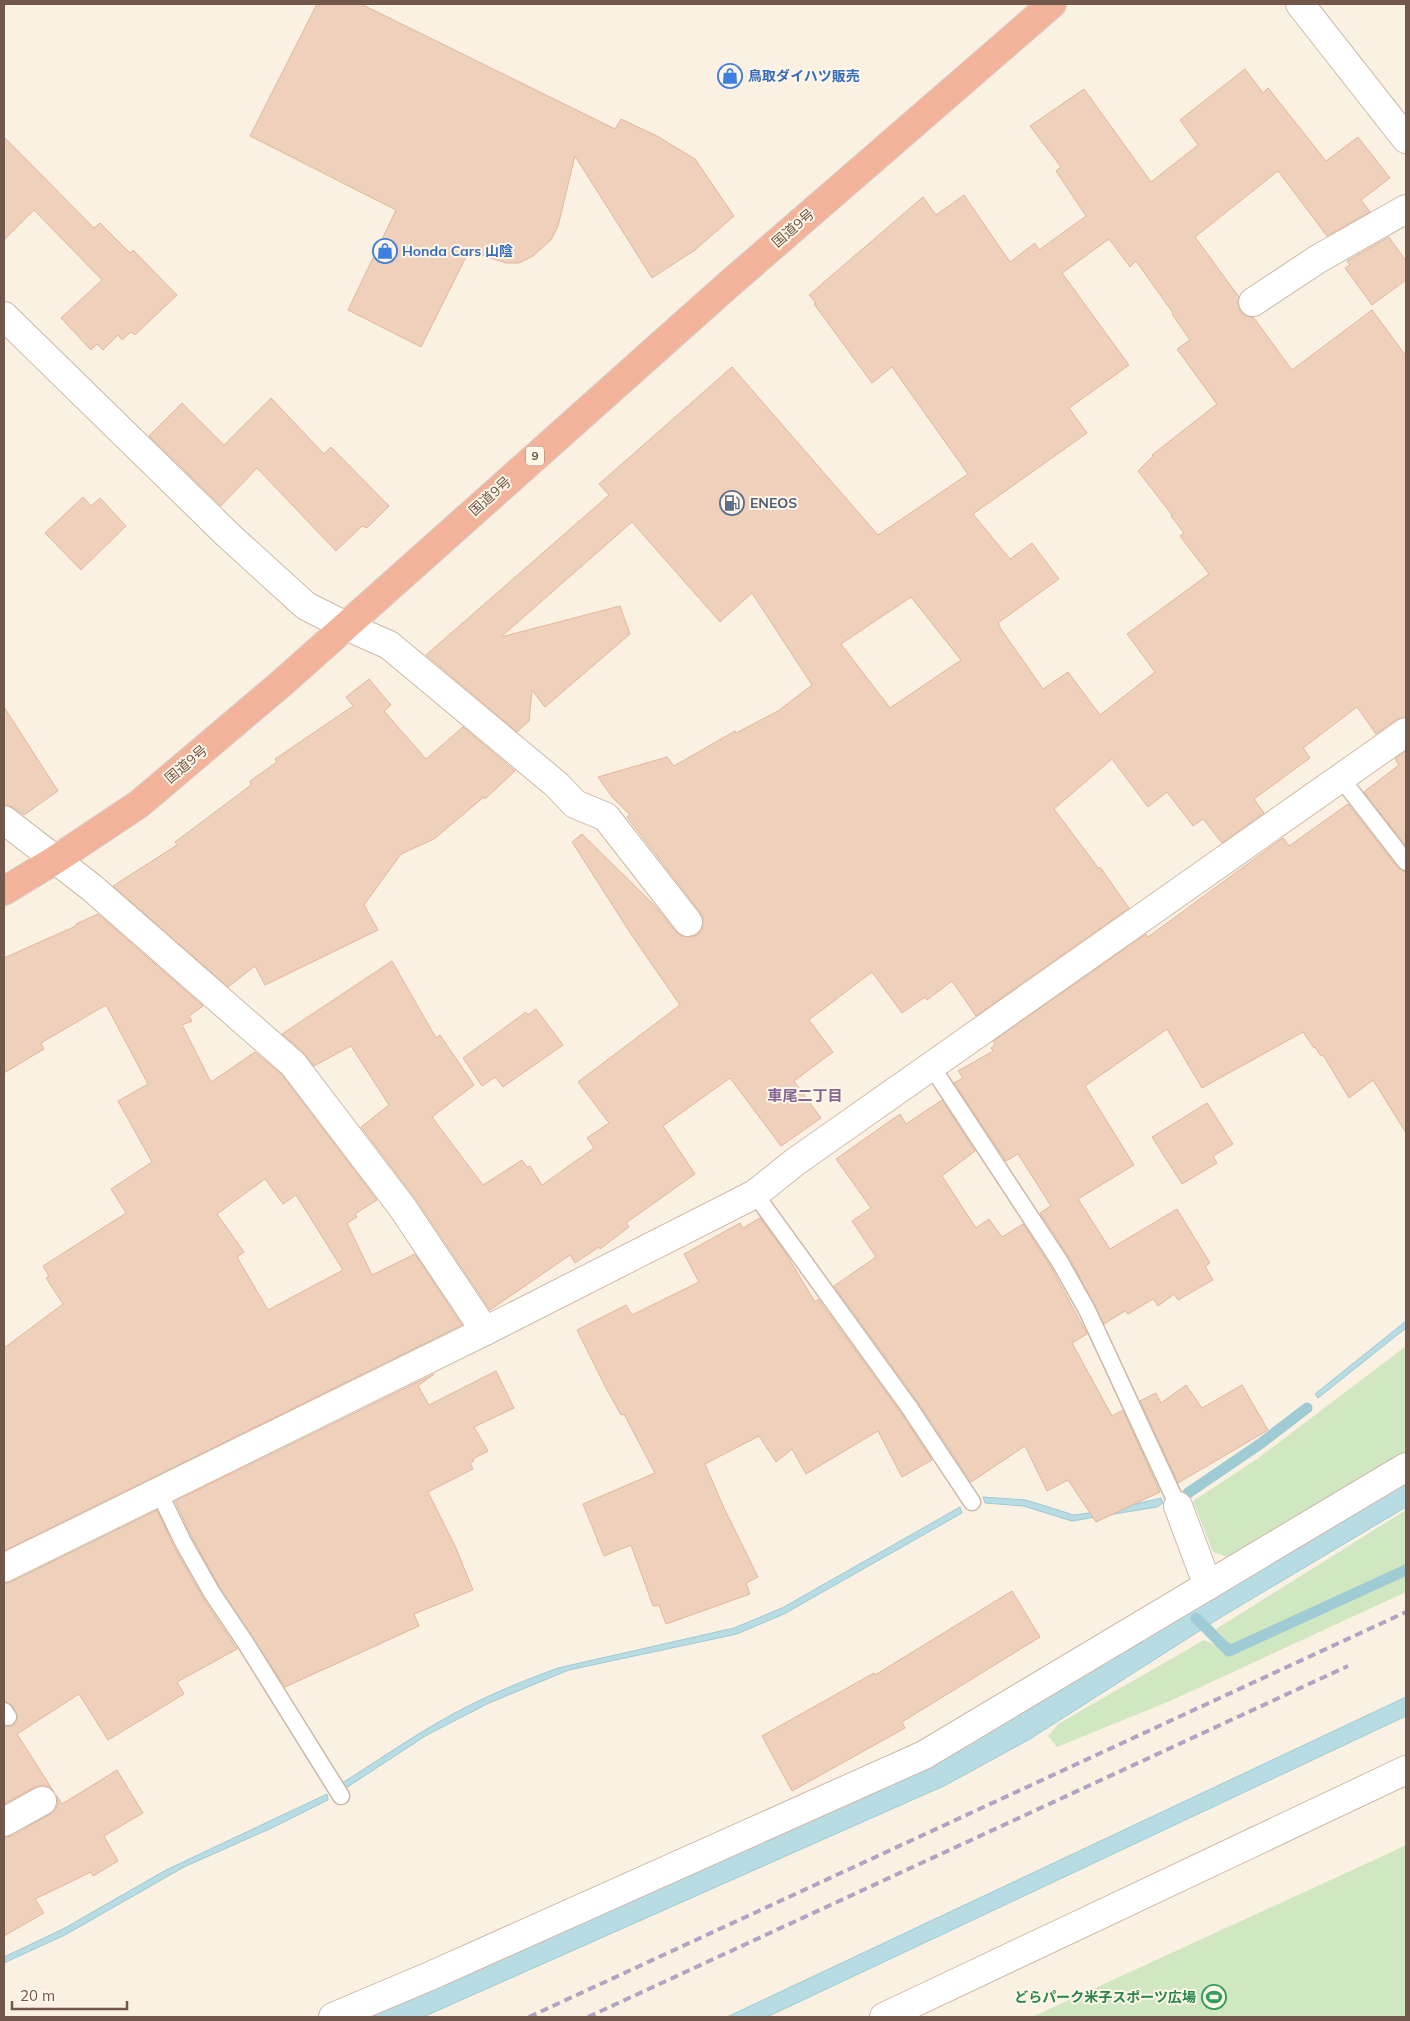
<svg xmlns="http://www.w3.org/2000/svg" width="1410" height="2021" font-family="Mulish,'Noto Sans JP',sans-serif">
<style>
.green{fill:#d0e7c1}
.water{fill:#b7dce3;stroke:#9ecbd4}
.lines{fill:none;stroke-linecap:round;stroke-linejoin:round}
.stream{stroke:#9ecbd4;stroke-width:11}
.building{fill:#efd0bb;stroke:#e1b79c;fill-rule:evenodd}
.lane-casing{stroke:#cbb9a9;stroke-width:19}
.street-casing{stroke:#cbb9a9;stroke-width:30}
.secondary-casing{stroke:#d0bba9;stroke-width:30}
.highway-casing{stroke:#d7d0cc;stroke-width:30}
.lane{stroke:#fff;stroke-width:16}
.street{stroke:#fff;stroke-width:28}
.secondary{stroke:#fff;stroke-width:28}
.highway{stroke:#f3b39b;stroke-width:28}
.rail{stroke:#b4a2c3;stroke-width:4;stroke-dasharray:8 5;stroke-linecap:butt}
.labels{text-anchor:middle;stroke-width:4;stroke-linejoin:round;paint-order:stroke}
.shield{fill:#fef6e7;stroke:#9b8779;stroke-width:1}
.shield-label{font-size:12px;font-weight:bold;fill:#71584a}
.shop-label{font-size:14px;font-weight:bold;fill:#366cbe;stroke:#fef6e7;text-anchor:start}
.street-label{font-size:14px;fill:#71584a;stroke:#fef6e7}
.service-label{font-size:14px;font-weight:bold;fill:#4e5e75;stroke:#fef6e7;text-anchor:start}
.leisure-label{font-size:14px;font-weight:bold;fill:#27864d;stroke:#fef6e7;text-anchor:end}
.neighbourhood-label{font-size:15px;font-weight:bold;fill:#856594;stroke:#fef6e7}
</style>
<rect width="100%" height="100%" fill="#fbf1e2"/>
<!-- green -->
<g class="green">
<polygon points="1406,1346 1406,1456 1234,1559 1213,1552 1193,1501 1257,1459"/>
<polygon points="1406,1510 1406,1566 1240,1642 1230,1645 1216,1629"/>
<polygon points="1406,1575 1406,1592 1170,1701 1057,1747 1048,1736 1058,1724 1204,1640 1234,1653"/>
<polygon points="1406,1845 1406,2017 1032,2017 1385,1855"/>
</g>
<!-- water -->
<g class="water">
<polygon points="1406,1321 1406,1328 1318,1398 1315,1394"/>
<polygon points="1406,1478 1406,1507 1218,1619 1030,1739 946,1785 423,2017 360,2017 906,1776 913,1775 917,1771 1000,1725 1059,1691 1119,1652"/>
<polygon points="983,1497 1026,1500 1074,1515 1111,1510 1161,1498 1163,1503 1157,1507 1072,1521 1023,1506 985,1503"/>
<path d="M 960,1507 L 962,1513 L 784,1614 L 737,1634 L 569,1670 L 489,1703 L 427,1735 L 346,1788 L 342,1783 C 379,1760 414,1735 453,1714 C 486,1696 522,1681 558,1668 L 734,1628 L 782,1608 Z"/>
<polygon points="1406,1697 1406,1716 767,2017 727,2017"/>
<polygon points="327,1794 328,1800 274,1827 184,1867 65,1935 4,1963 4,1957 63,1929 166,1870"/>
</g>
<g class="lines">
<!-- stream -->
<g class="stream">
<polyline points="1188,1493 1260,1444 1307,1408"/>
<polyline points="1196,1618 1229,1651 1406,1570"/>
</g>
</g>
<!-- building -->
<g class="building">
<polygon points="317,4 361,4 615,129 621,119 657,136 695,159 734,216 695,250 652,278 575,156 558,226 551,240 533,256 519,263 506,263 469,251 421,347 348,310 396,210 250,136"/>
<path d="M 1245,69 L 1263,93 L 1268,88 L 1326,161 L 1358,137 L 1390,178 L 1361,200 L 1370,212 L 1327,236 L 1278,171 L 1195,237 L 1239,297 L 1238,303 L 1240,311 L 1246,316 L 1254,318 L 1292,370 L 1372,310 L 1406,356 L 1406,717 L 1397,719 L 1376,734 L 1357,707 L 1303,748 L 1310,758 L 1254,799 L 1264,813 L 1222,843 L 1203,819 L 1193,826 L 1167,792 L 1148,807 L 1112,759 L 1054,809 L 1099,869 L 1100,867 L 1129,908 L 976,1016 L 952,981 L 927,1000 L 925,997 L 902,1013 L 872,972 L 809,1020 L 833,1052 L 794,1081 L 821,1118 L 781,1146 L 730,1078 L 663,1126 L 695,1174 L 626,1223 L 629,1227 L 600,1249 L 599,1247 L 575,1263 L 570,1255 L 490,1310 L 415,1198 L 361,1127 L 389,1105 L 351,1046 L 314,1066 L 303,1052 L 282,1034 L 392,961 L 436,1038 L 440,1035 L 474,1085 L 432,1117 L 483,1185 L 522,1160 L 527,1167 L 530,1166 L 542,1185 L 594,1148 L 587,1138 L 609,1123 L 578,1082 L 680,1005 L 631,934 L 572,842 L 582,834 L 656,907 L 676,932 L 682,936 L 690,937 L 697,935 L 703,927 L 703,919 L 700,912 L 627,817 L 630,815 L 612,797 L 598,777 L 667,757 L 674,766 L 735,731 L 736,733 L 778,711 L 812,685 L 752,593 L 720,622 L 632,522 L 501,637 L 620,606 L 630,634 L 545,707 L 532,690 L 529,721 L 517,732 L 426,655 L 609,495 L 599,484 L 732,367 L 878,535 L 968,474 L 892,367 L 872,383 L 814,304 L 816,303 L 809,295 L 923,197 L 936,215 L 964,195 L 1010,262 L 1035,243 L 1039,250 L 1086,216 L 1056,171 L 1061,167 L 1030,126 L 1084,89 L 1151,182 L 1198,145 L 1180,120 ZM 1109,239 L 1130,267 L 1136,261 L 1173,313 L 1172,314 L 1190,340 L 1177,349 L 1217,404 L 1152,455 L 1153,456 L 1138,471 L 1172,515 L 1171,516 L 1184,533 L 1180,536 L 1209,574 L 1127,634 L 1155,672 L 1100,715 L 1068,672 L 1043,689 L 1001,629 L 998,623 L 1059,579 L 1032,543 L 1010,559 L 973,514 L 1087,433 L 1069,408 L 1129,365 L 1062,273 ZM 911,597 L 961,660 L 890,708 L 841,644 Z"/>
<polygon points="4,137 94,228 100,223 130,253 133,250 177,295 135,335 131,332 122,340 118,335 103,350 97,344 91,350 61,318 102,280 34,210 4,240"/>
<polygon points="1389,237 1406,261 1406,280 1372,305 1345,268 1350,265 1347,261"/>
<polygon points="271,398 324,454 331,447 389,506 367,528 362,526 336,551 257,468 221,506 149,436 182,403 224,445"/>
<polygon points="83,497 91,506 100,498 126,526 81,570 45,533"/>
<polygon points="369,679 391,705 384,711 426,759 463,727 515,771 485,799 484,797 434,839 401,854 364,905 378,930 265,985 255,966 228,987 113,886 177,845 175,842 251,785 250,781 277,762 275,759 353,706 346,697"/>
<polygon points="4,707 58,791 24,815 13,807 4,805"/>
<polygon points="1406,751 1406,846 1364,792 1399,765 1395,759"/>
<polygon points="1348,804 1398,868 1406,872 1406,1133 1373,1080 1349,1098 1323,1055 1321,1056 1315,1047 1314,1048 1303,1032 1202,1088 1167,1029 1085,1086 1134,1165 1078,1199 1110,1249 1177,1209 1210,1263 1205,1266 1213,1280 1178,1300 1174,1294 1158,1306 1153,1299 1128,1314 1125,1311 1104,1324 1069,1257 1040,1213 1051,1206 1018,1154 1006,1161 954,1083 963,1078 958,1071 993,1051 991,1048 995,1044 993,1041 1146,934 1148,937 1283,838 1289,846"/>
<path d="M 98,914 L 203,1006 L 189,1016 L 192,1021 L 182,1025 L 211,1082 L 255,1052 L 282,1075 L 377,1200 L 355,1214 L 357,1217 L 347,1223 L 372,1275 L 415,1254 L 462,1325 L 4,1551 L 4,1348 L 63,1304 L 46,1278 L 49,1276 L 43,1266 L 126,1213 L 111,1189 L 152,1162 L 118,1101 L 148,1084 L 106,1005 L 41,1043 L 44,1049 L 4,1073 L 4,958 L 76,926 L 76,924 ZM 265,1179 L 283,1204 L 296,1195 L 343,1270 L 268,1310 L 237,1257 L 244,1252 L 217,1214 Z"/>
<polygon points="536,1009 563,1045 503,1087 495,1077 482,1086 463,1058 526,1012 528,1015"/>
<polygon points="942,1100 975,1151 942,1176 976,1228 989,1219 1002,1237 1023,1224 1051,1267 1087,1334 1072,1343 1112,1416 1123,1410 1160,1492 1096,1522 1068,1480 1047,1491 1025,1446 971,1482 917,1401 834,1286 876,1257 852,1221 871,1208 836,1159 900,1114 906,1124"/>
<polygon points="1207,1103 1233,1144 1213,1156 1217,1163 1182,1184 1152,1137"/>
<polygon points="760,1218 783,1249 815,1302 818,1299 901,1413 932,1460 902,1477 878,1431 806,1474 792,1449 776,1462 759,1436 705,1464 724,1508 758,1577 746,1583 750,1594 666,1624 659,1605 653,1606 631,1545 604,1556 583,1504 655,1473 624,1414 621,1415 606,1388 577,1330 626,1305 632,1315 699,1282 684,1254 740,1223 743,1228"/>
<polygon points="496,1371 514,1408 474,1427 488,1451 473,1459 474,1461 470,1463 473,1469 428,1492 456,1548 473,1590 414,1614 419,1626 285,1687 220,1588 192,1537 175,1501 434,1374 418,1386 429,1405"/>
<polygon points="1186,1385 1202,1408 1242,1385 1268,1430 1178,1483 1140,1401 1156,1393 1161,1403"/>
<polygon points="157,1510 174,1547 203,1598 237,1649 177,1682 184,1694 108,1740 79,1694 17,1734 54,1792 50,1787 43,1785 35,1787 4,1804 4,1726 13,1726 18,1717 12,1705 4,1701 4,1584 11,1582"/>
<polygon points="1012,1591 1040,1637 902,1722 905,1728 792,1791 762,1736 874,1673 875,1675"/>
<polygon points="117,1770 143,1813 104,1836 118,1861 93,1876 91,1872 35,1899 44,1913 4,1936 4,1838 12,1836 50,1814 56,1809 58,1802 56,1795 62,1804"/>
</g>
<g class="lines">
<defs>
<g id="lane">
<polyline points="1340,777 1406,862"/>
<polyline points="932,1067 1060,1262 1087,1310 1178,1506"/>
<polyline points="755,1194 909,1407 972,1502"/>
<polyline points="158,1490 183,1542 212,1593 245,1642 341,1796"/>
<polyline points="4,1711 8,1717"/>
</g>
<g id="street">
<polyline points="1300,4 1406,139"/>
<polyline points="1253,302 1318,259 1406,209"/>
<polyline points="4,316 229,536 306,606 346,626 389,645 557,785 575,804 606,817 688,922"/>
<polyline points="4,820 91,887 293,1064 402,1207 485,1331"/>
<polyline points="1178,1506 1208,1586"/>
<polyline points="4,1822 42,1801"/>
<polyline points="333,2017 430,1976 924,1755 1406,1467"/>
</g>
<g id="secondary">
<polyline points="4,1568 485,1331 755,1194 795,1162 1406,732"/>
<polyline points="884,2017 1406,1770"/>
</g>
<polyline id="highway" points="4,891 55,860 139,804 282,683 728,285 1052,4"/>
</defs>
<!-- lane casing -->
<use href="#lane" class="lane-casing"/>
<!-- street casing -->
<use href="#street" class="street-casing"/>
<!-- secondary casing -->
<use href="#secondary" class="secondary-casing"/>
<!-- highway casing -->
<use href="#highway" class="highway-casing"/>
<!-- lane -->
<use href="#lane" class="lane"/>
<!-- street -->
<use href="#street" class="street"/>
<!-- secondary -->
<use href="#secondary" class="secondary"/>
<!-- highway -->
<use href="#highway" class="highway"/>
<!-- rail -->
<g class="rail">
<polyline points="529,2017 1406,1612"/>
<polyline points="588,2017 1348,1666"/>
</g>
</g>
<!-- icons -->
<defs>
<symbol id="shop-ring" viewBox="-11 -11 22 22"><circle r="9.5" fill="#fef6e7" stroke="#3f7fe0" stroke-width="1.5"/><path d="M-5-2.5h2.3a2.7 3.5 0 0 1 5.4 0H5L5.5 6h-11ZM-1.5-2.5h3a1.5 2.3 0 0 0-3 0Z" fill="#3f7fe0"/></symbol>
<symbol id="fuel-ring" viewBox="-11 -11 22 22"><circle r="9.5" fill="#fef6e7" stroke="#5c6f8a" stroke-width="1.5"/><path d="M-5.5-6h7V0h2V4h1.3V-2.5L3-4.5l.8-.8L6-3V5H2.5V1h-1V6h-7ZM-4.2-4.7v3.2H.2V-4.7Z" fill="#5c6f8a"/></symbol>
<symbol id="stadium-ring" viewBox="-11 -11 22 22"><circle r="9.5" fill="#fef6e7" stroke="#2e9e5b" stroke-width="1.5"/><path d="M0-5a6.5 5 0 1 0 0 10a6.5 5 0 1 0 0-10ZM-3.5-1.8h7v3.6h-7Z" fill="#2e9e5b"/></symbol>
</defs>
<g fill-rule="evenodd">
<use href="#shop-ring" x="716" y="62" width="28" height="28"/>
<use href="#shop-ring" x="371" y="237" width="28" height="28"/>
<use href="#fuel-ring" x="718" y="489" width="28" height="28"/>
<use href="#stadium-ring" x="1200" y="1983" width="28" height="28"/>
</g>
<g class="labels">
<!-- shield labels -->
<rect class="shield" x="526" y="446.5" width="18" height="19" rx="4"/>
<g class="shield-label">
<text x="535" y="460">9</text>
</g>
<!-- shop labels -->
<g class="shop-label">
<text x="748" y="81">鳥取ダイハツ販売</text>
<text x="402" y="256">Honda Cars 山陰</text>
</g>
<!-- street labels -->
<g class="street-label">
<text transform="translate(793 228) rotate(-41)" y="5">国道9号</text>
<text transform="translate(490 496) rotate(-42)" y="5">国道9号</text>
<text transform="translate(186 764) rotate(-40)" y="5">国道9号</text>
</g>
<!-- service labels -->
<g class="service-label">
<text x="750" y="508">ENEOS</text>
</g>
<!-- leisure labels -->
<g class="leisure-label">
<text x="1196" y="2002">どらパーク米子スポーツ広場</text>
</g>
<!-- neighbourhood labels -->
<g class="neighbourhood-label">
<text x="805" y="1101">車尾二丁目</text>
</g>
</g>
<!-- border -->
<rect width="1410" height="2021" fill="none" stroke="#71584a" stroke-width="10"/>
<!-- scale -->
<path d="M12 2001v8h115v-8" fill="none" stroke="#71584a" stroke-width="2.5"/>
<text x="20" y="2001" font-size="15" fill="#71584a" stroke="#fef6e7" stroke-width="4" paint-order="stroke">20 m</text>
</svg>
